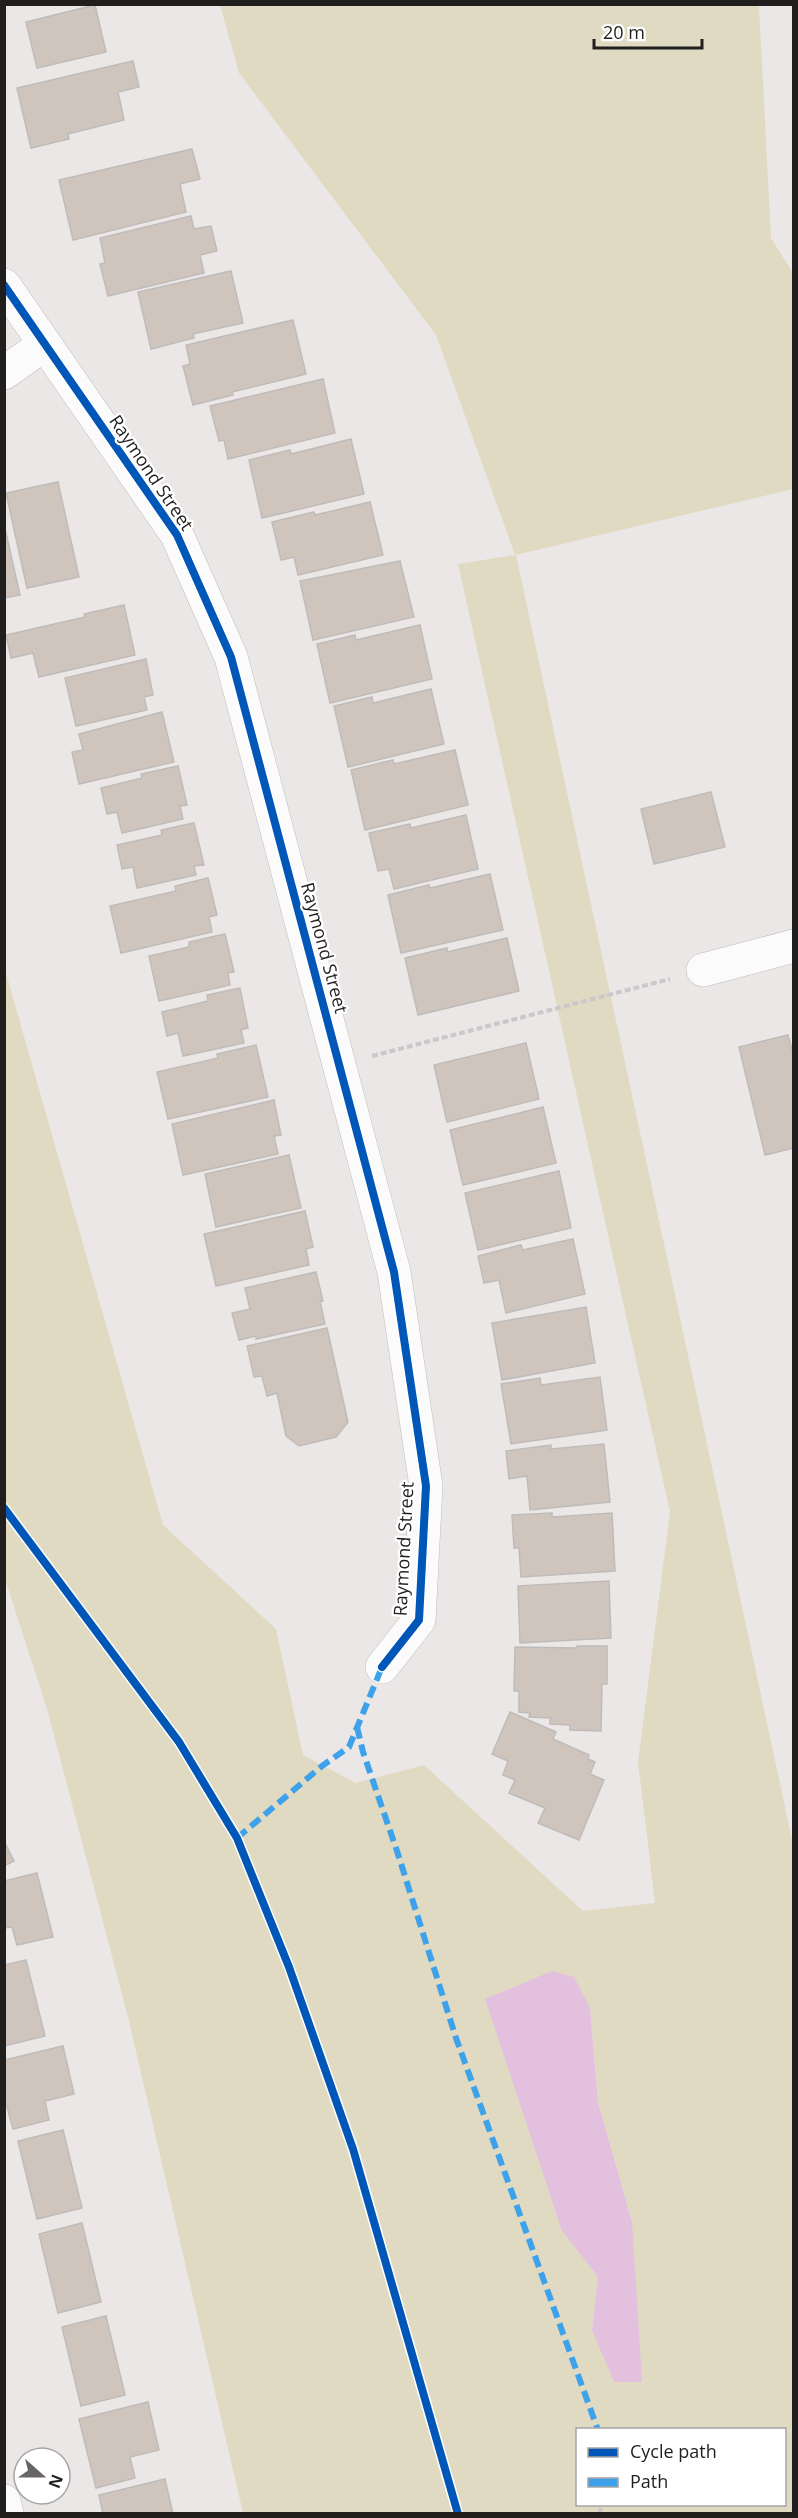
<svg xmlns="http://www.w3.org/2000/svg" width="798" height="2518" font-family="'Open Sans',sans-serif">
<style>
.green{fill:#e1dac3;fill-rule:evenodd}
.water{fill:#e3c0de}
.building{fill:#d0c5bc;stroke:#bebcbb;stroke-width:1.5}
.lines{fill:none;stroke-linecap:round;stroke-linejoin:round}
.minor-casing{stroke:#bfbcbc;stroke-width:34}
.path{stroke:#cac8c8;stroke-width:4;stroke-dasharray:6 3;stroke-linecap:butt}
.minor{stroke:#fcfbfb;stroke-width:33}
.quiet{stroke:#3ea2ea;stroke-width:6;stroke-dasharray:12 6;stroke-linecap:butt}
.cycleway-casing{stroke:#fff;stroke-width:11}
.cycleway{stroke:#0057b8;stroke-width:8}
.labels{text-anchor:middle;stroke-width:4.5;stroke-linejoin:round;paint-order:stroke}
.street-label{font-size:18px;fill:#211f1e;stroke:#fff}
</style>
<rect width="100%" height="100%" fill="#ebe7e6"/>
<!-- green -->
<path class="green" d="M 220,5 L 759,5 L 771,238 L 793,273 L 793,489 L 516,555 L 793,1844 L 793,2513 L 243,2513 L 128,2017 L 47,1709 L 5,1579 L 4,966 L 163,1525 L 276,1629 L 303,1755 L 356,1783 L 424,1765 L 583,1911 L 655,1903 L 638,1762 L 670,1512 L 458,564 L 515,555 L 436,335 L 239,73 ZM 590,2008 L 598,2102 L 632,2222 L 592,2330 L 598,2277 L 562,2231 ZM 578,2430 L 784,2430 L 784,2504 L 578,2504 Z"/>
<!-- water -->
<polygon class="water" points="552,1971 574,1977 590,2008 598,2102 632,2222 642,2382 614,2382 592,2330 598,2277 562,2231 485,1999"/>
<!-- building -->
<g class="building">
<polygon points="95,5 106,52 37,68 26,22"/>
<polygon points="133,61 139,87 118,92 124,120 68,134 69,139 31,148 17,88"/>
<polygon points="192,149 200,179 180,184 186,212 73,240 59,180"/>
<polygon points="191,216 194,229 211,226 217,251 200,255 204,273 108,296 100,264 105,263 100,238"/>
<polygon points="231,271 243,323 193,334 194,338 151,349 138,292"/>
<polygon points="293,320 306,374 232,392 233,395 193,405 183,366 190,364 186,345"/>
<polygon points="323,379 335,433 228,459 224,440 219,441 210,406"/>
<polygon points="351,439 364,494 262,518 249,460 290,450 291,454"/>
<polygon points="58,482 79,577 27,588 6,493"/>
<polygon points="370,502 383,555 298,575 294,557 281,560 272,522 314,512 315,515"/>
<polygon points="4,524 20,595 4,598"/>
<polygon points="400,561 414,617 313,640 300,581"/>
<polygon points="124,605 135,655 39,677 33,653 11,658 6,635 85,617 84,614"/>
<polygon points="420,625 432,679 330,703 317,644 355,635 356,640"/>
<polygon points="146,659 153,695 144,697 147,710 76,726 65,678"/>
<polygon points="431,689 444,744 348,767 334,706 372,697 373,703"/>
<polygon points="162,712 174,762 79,784 72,752 83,750 79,734"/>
<polygon points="455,750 468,805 365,830 351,770 393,760 394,764"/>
<polygon points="178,766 187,805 180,806 183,819 122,833 117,812 107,814 101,788 142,778 141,774"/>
<polygon points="711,792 725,847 654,864 641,809"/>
<polygon points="466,815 478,869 394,889 389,869 378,871 369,833 410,824 411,828"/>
<polygon points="194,823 204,865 194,866 196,875 137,888 133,867 122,869 117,845 162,835 161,830"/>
<polygon points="490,874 503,930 401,953 388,895 429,885 430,888"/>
<polygon points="208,878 217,915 209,917 212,932 121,953 110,906 176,891 175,886"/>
<polygon points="225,934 234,972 228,973 230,985 159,1001 149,956 189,947 189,942"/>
<polygon points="507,938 519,991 418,1015 405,958 447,948 447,952"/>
<polygon points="240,988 248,1028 241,1030 244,1043 183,1056 178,1033 167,1036 162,1012 208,1001 207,995"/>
<polygon points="788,1035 794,1057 794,1148 765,1155 739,1047"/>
<polygon points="526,1043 539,1099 447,1122 434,1065"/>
<polygon points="256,1045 268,1097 168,1119 157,1072 218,1058 217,1054"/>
<polygon points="274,1100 281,1135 274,1136 278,1154 183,1175 172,1124"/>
<polygon points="543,1107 556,1163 463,1185 450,1130"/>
<polygon points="289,1155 301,1208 216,1227 205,1174"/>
<polygon points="559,1171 571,1228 478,1250 465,1193"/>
<polygon points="305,1211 313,1247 306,1249 309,1265 216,1286 204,1234"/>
<polygon points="573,1239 585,1294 506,1313 499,1280 484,1283 478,1256 521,1245 523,1250"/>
<polygon points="316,1272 323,1301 320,1301 325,1324 256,1339 256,1336 239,1340 232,1313 250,1309 245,1288"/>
<polygon points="586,1307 595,1363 502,1380 492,1323"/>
<polygon points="327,1328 348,1422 336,1437 299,1446 286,1436 277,1393 267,1396 262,1376 254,1377 247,1346"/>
<polygon points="600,1377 607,1430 511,1444 501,1384 540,1378 541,1385"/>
<polygon points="604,1444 610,1502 530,1510 527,1476 509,1479 506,1451 551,1445 551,1449"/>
<polygon points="552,1513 552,1517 612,1513 615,1571 521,1577 519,1548 514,1548 512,1515"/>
<polygon points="609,1581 611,1638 520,1643 518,1586"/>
<polygon points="577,1646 607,1646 607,1684 602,1684 601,1731 570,1730 570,1725 550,1724 550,1718 529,1717 530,1713 519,1712 519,1691 514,1691 515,1647 577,1648"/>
<polygon points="510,1712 556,1732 553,1739 589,1755 588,1759 595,1762 590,1774 604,1780 579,1840 538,1823 545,1808 509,1793 515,1780 503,1775 508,1761 492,1754"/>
<polygon points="4,1841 14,1861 4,1866"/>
<polygon points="37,1873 53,1937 17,1945 12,1927 4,1928 4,1881"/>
<polygon points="26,1960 45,2036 4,2046 4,1965"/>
<polygon points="63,2046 74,2094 45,2101 49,2120 13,2129 4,2096 4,2060"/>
<polygon points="63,2130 82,2208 37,2219 18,2141"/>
<polygon points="82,2223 101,2302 58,2313 39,2234"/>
<polygon points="106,2316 125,2395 81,2406 62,2327"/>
<polygon points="148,2402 159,2450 130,2457 135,2478 96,2488 79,2419"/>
<polygon points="165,2479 173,2514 103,2514 99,2495"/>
</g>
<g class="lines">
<defs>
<g id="minor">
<polyline points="4,285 177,535 231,657 394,1272 426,1486 419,1620 382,1667"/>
<polyline points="4,373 45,344"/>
<polyline points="703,970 794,946"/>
<polyline points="4,2501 7,2514"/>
</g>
</defs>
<!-- minor casing -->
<use href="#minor" class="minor-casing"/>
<!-- path -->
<g class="path">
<polyline points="372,1056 670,979"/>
<polyline points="600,2514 601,2504"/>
</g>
<!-- minor -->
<use href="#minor" class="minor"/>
<!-- quiet -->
<g class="quiet">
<polyline points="357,1727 363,1752 397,1851 456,2038 598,2430"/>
<polyline points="237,1838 322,1766 349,1747 382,1667"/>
</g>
<defs>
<g id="cycleway">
<polyline points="4,285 177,535 231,657 394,1272 426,1486 419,1620 382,1667"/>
<polyline points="4,1508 179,1742 237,1838 289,1967 353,2149 458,2514"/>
</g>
</defs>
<!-- cycleway casing -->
<use href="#cycleway" class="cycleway-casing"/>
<!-- cycleway -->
<use href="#cycleway" class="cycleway"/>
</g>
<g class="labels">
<!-- street labels -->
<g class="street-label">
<text transform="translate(151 473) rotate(56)" y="6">Raymond Street</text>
<text transform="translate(324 948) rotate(75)" y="6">Raymond Street</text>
<text transform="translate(404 1549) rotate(-87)" y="6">Raymond Street</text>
</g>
</g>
<!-- border -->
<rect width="798" height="2518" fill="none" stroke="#211f1e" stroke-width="12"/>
<!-- legend -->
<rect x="576" y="2428" width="210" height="78" fill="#ffffff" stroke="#a6a5a5" stroke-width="1.5"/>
<rect x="588" y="2448" width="30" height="9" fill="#0057b8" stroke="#a6a5a5" stroke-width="1.5"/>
<text x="630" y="2458" font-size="18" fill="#211f1e">Cycle path</text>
<rect x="588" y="2478" width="30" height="9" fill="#3ea2ea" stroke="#a6a5a5" stroke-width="1.5"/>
<text x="630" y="2488" font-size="18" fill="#211f1e">Path</text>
<!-- north arrow -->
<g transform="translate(42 2476) rotate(111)"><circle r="28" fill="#ffffff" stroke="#a6a5a5" stroke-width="1.5"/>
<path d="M0-4.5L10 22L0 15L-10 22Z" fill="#686564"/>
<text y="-9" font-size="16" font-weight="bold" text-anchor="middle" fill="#211f1e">N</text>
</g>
<!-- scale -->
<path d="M594 39v9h108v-9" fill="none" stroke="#211f1e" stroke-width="3"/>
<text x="603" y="39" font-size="18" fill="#211f1e" stroke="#ffffff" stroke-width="4.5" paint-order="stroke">20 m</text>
</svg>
